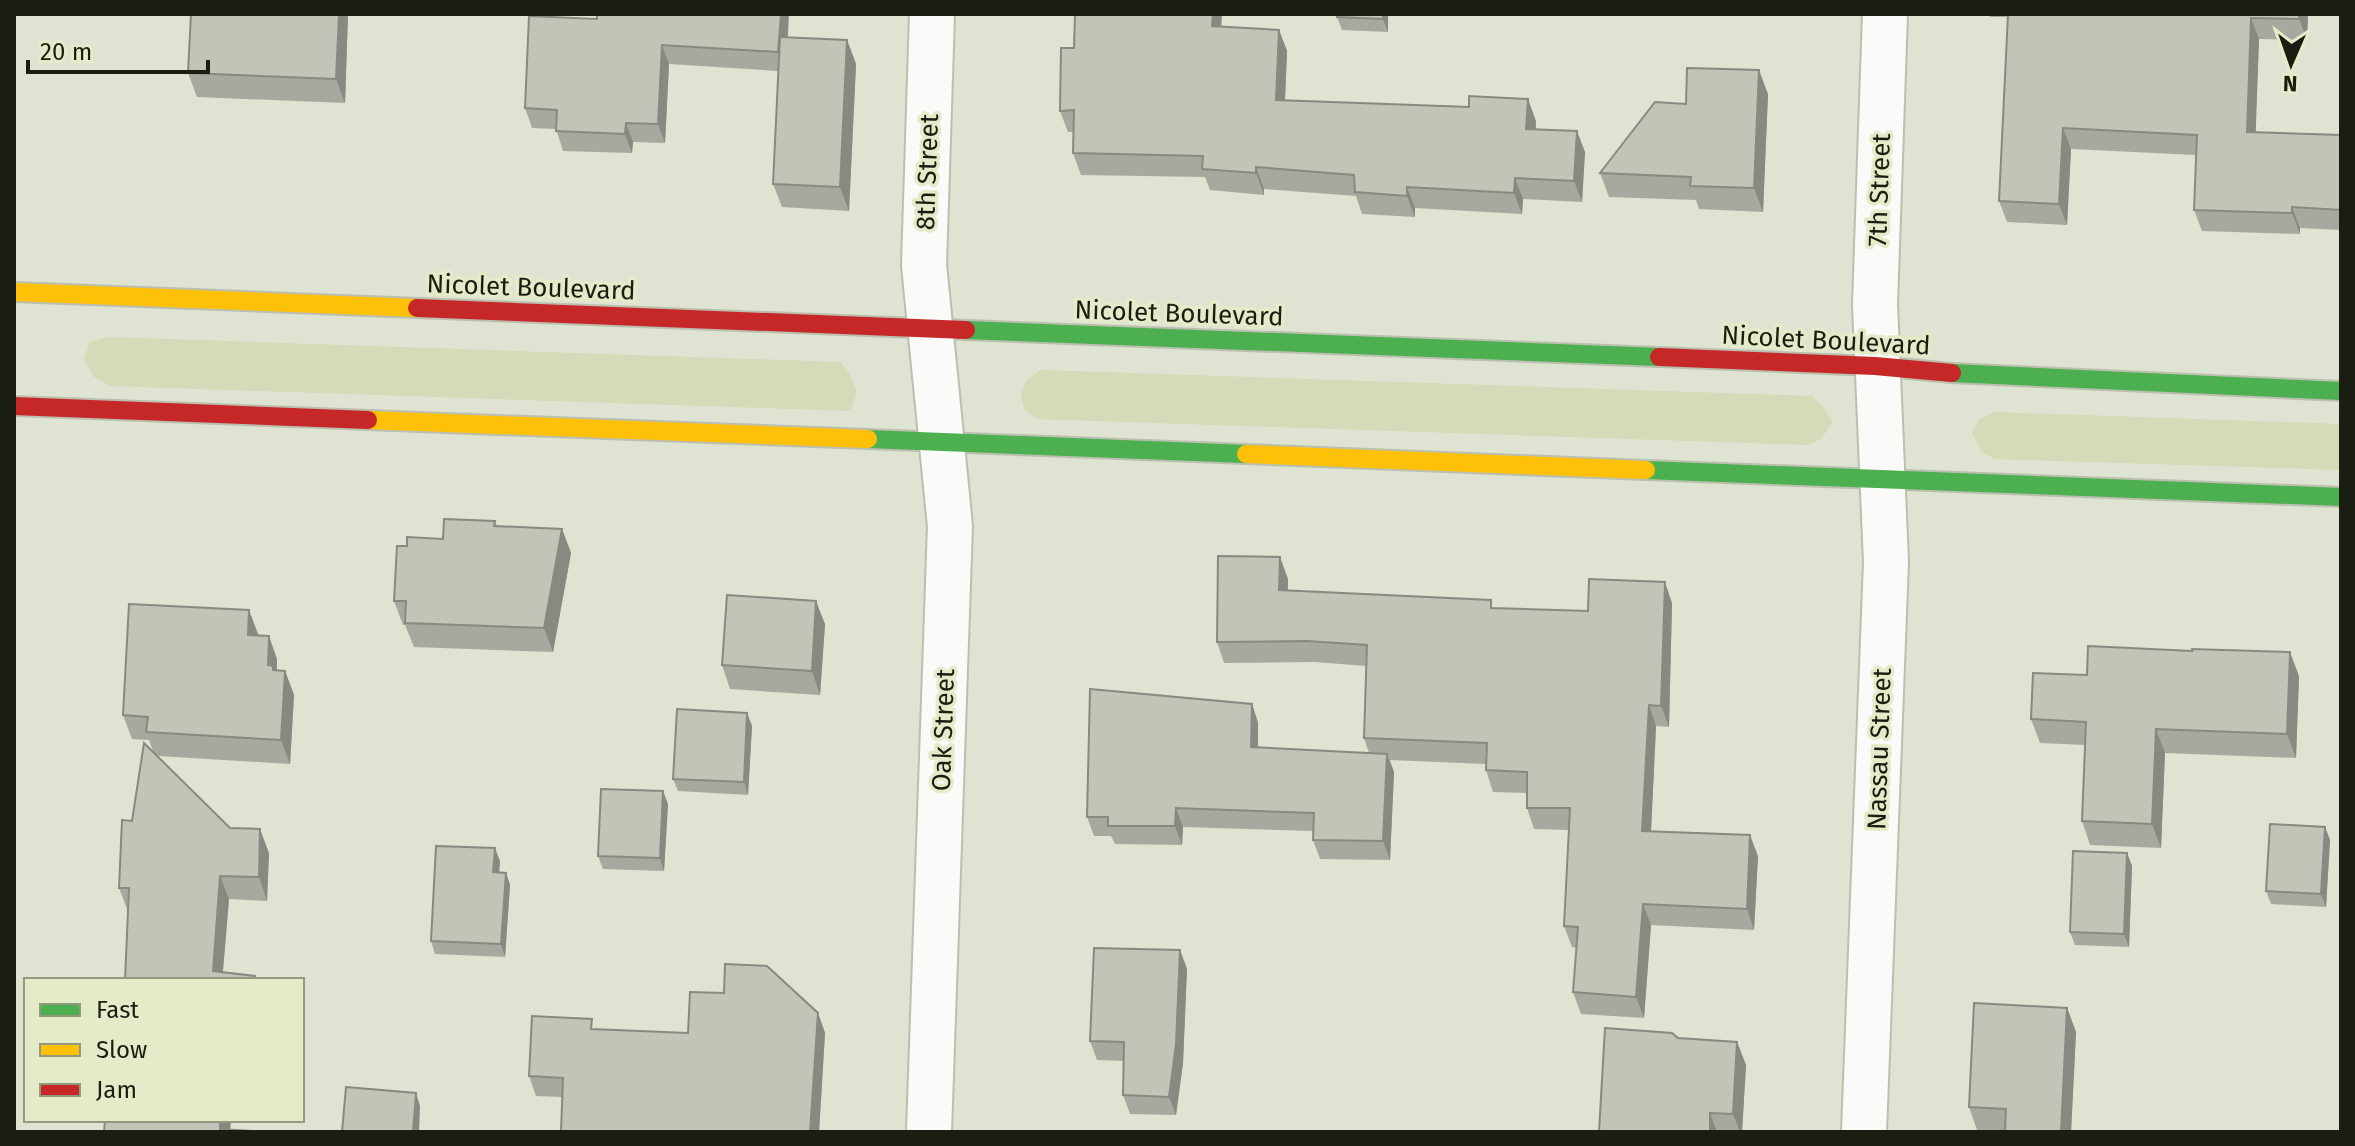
<svg xmlns="http://www.w3.org/2000/svg" width="2355" height="1146" font-family="'Fira Sans',sans-serif">
<style>
.green{fill:#d3dbb8}
.lines{fill:none;stroke-linecap:round;stroke-linejoin:round}
.street-casing{stroke:#bbbfb0;stroke-width:48}
.fast-casing{stroke:#bbbfb0;stroke-width:22}
.slow-casing{stroke:#bbbfb0;stroke-width:22}
.jam-casing{stroke:#bbbfb0;stroke-width:22}
.street{stroke:#fafbf8;stroke-width:44}
.fast{stroke:#4caf50;stroke-width:18}
.slow{stroke:#ffc107;stroke-width:18}
.jam{stroke:#c62828;stroke-width:18}
.wall{fill:#a6a99d}
.shaded-wall{fill:#878a80}
.building{fill:#c1c5b7;stroke:#878a80;stroke-width:2}
.labels{text-anchor:middle;stroke-width:7;stroke-linejoin:round;paint-order:stroke}
.street-label{font-size:26px;fill:#1a1d11;stroke:#e3ebc9}
</style>
<rect width="100%" height="100%" fill="#dfe3d1"/>
<!-- green -->
<g class="green">
<polygon points="109,337 840,362 849,372 857,392 851,411 111,386 94,377 84,359 90,342"/>
<polygon points="1041,370 1812,396 1824,408 1833,422 1821,439 1808,445 1038,419 1025,411 1021,396 1026,380"/>
<polygon points="1994,412 2341,424 2341,470 1995,459 1981,451 1972,433 1979,419"/>
</g>
<g class="lines">
<defs>
<g id="street">
<polyline points="929,1132 950,526 924,265 932,14"/>
<polyline points="1864,1132 1886,562 1875,304 1885,14"/>
</g>
<g id="fast">
<polyline points="966,330 1659,357"/>
<polyline points="1952,373 2341,391"/>
<polyline points="868,439 1246,454"/>
<polyline points="1646,470 2341,497"/>
</g>
<g id="slow">
<polyline points="14,292 417,308"/>
<polyline points="368,420 868,439"/>
<polyline points="1246,454 1646,470"/>
</g>
<g id="jam">
<polyline points="417,308 966,330"/>
<polyline points="1659,357 1875,366 1952,373"/>
<polyline points="14,406 368,420"/>
</g>
</defs>
<!-- street casing -->
<use href="#street" class="street-casing"/>
<!-- fast casing -->
<use href="#fast" class="fast-casing"/>
<!-- slow casing -->
<use href="#slow" class="slow-casing"/>
<!-- jam casing -->
<use href="#jam" class="jam-casing"/>
<!-- street -->
<use href="#street" class="street"/>
<!-- fast -->
<use href="#fast" class="fast"/>
<!-- slow -->
<use href="#slow" class="slow"/>
<!-- jam -->
<use href="#jam" class="jam"/>
</g>
<!-- wall -->
<g class="wall">
<polygon points="348,14 345,103 197,97 188,73"/>
<polygon points="1337,14 1388,14 1388,32 1342,30 1337,17"/>
<polygon points="1990,14 2308,14 2307,40 2259,39 2255,132 2341,135 2341,230 2300,228 2300,234 2202,231 2194,210 2196,155 2071,149 2067,225 2007,222 1999,201 2008,17 1990,17"/>
<polygon points="529,16 788,37 847,40 856,64 849,211 782,207 773,184 778,71 669,64 665,143 633,142 632,153 563,151 556,129 532,128 525,108"/>
<polygon points="1221,26 1279,30 1287,51 1285,101 1536,121 1536,129 1585,152 1582,202 1523,199 1522,214 1415,208 1415,217 1362,214 1356,196 1264,189 1264,195 1210,190 1205,177 1081,175 1073,153 1074,132 1068,132 1060,111 1074,48"/>
<polygon points="1768,94 1763,212 1699,209 1696,200 1609,197 1600,173 1686,104"/>
<polygon points="495,521 497,526 562,529 571,553 553,652 414,647 405,625 403,625 394,601 407,546 443,539"/>
<polygon points="1288,579 1288,590 1494,608 1588,611 1672,603 1669,727 1656,726 1651,831 1758,856 1754,930 1651,925 1644,1018 1581,1014 1573,992 1577,948 1572,947 1564,926 1569,830 1534,829 1527,808 1527,793 1493,792 1486,770 1486,764 1390,760 1394,772 1390,860 1320,859 1313,840 1313,831 1183,827 1182,845 1115,844 1111,836 1094,836 1087,817 1252,704 1258,723 1258,747 1369,753 1364,738 1366,666 1315,662 1224,663 1217,642"/>
<polygon points="249,610 258,635 277,659 277,670 285,671 294,695 290,764 158,756 230,828 269,853 267,901 229,899 223,972 125,980 128,912 119,888 132,821 153,751 149,740 132,739 123,715"/>
<polygon points="825,624 820,695 730,689 722,665"/>
<polygon points="2087,675 2299,676 2296,758 2165,753 2161,848 2090,845 2082,821 2085,745 2040,743 2031,719"/>
<polygon points="747,713 752,726 748,795 678,791 673,779"/>
<polygon points="663,791 668,804 664,871 603,869 598,856"/>
<polygon points="2325,827 2330,840 2326,907 2271,904 2266,891"/>
<polygon points="2127,853 2132,866 2129,947 2075,945 2070,932"/>
<polygon points="500,861 499,872 506,873 510,885 505,957 435,954 431,941"/>
<polygon points="1180,950 1187,969 1183,1063 1176,1115 1130,1114 1123,1095 1124,1061 1097,1060 1090,1041"/>
<polygon points="2067,1008 2076,1032 2071,1132 2005,1132 1977,1130 1969,1107"/>
<polygon points="818,1013 825,1033 819,1132 561,1132 562,1097 536,1096 529,1076 596,1029 688,1033"/>
<polygon points="1678,1038 1737,1042 1746,1065 1742,1132 1599,1132"/>
</g>
<!-- shaded-wall -->
<g class="shaded-wall">
<polygon points="339,14 348,14 345,103 336,79"/>
<polygon points="781,14 789,14 786,72 778,52"/>
<polygon points="1213,14 1222,14 1220,48 1212,26"/>
<polygon points="1383,14 1388,14 1388,32 1383,19"/>
<polygon points="2299,14 2308,14 2307,40 2299,19"/>
<polygon points="2251,18 2259,39 2255,153 2247,132"/>
<polygon points="1279,30 1287,51 1284,122 1276,100"/>
<polygon points="847,40 856,64 849,211 840,187"/>
<polygon points="662,45 669,64 665,143 658,124"/>
<polygon points="1759,70 1768,94 1763,212 1754,188"/>
<polygon points="1528,99 1536,121 1534,151 1526,129"/>
<polygon points="626,123 633,142 632,153 625,134"/>
<polygon points="2063,128 2071,149 2067,225 2059,204"/>
<polygon points="1577,131 1585,152 1582,202 1574,181"/>
<polygon points="1256,167 1264,189 1264,195 1256,173"/>
<polygon points="1515,178 1523,199 1522,214 1514,193"/>
<polygon points="1407,187 1415,208 1415,217 1407,196"/>
<polygon points="2292,207 2300,228 2300,234 2292,213"/>
<polygon points="562,529 571,553 553,652 544,628"/>
<polygon points="1280,557 1288,579 1287,611 1279,590"/>
<polygon points="1665,582 1672,603 1669,727 1661,706"/>
<polygon points="816,601 825,624 820,695 812,671"/>
<polygon points="249,610 258,634 257,659 248,635"/>
<polygon points="269,636 277,659 277,675 268,665"/>
<polygon points="2290,652 2299,676 2296,758 2287,734"/>
<polygon points="285,671 294,695 290,764 281,740"/>
<polygon points="1252,704 1258,723 1258,766 1251,747"/>
<polygon points="1649,705 1656,726 1650,852 1642,831"/>
<polygon points="747,713 752,726 748,795 744,782"/>
<polygon points="2156,729 2165,753 2161,848 2152,824"/>
<polygon points="1387,754 1394,772 1390,860 1383,841"/>
<polygon points="663,791 668,804 664,871 660,858"/>
<polygon points="1176,808 1183,827 1182,845 1175,826"/>
<polygon points="2325,827 2330,840 2326,907 2321,894"/>
<polygon points="260,829 269,853 267,901 259,877"/>
<polygon points="1750,835 1758,856 1754,930 1747,909"/>
<polygon points="495,848 500,861 498,885 493,872"/>
<polygon points="2127,853 2132,866 2129,947 2124,934"/>
<polygon points="506,873 510,885 505,957 501,944"/>
<polygon points="220,876 229,899 222,980 213,971"/>
<polygon points="1643,904 1651,925 1644,1018 1636,997"/>
<polygon points="1180,950 1187,969 1183,1063 1176,1115 1169,1097"/>
<polygon points="2067,1008 2076,1032 2071,1132 2061,1132"/>
<polygon points="818,1013 825,1033 819,1132 810,1132"/>
<polygon points="1737,1042 1746,1065 1742,1132 1740,1132 1733,1114"/>
<polygon points="416,1093 420,1106 419,1132 413,1132"/>
<polygon points="1710,1113 1717,1132 1710,1132"/>
<polygon points="220,1120 231,1120 230,1132 220,1129"/>
</g>
<!-- building -->
<g class="building">
<polygon points="191,14 339,14 336,79 188,73"/>
<polygon points="597,14 781,14 778,52 662,45 658,124 626,123 625,134 556,131 557,110 525,108 529,16 597,19"/>
<polygon points="1075,14 1213,14 1212,26 1279,30 1276,100 1469,107 1469,96 1528,99 1526,129 1577,131 1574,181 1515,178 1514,193 1407,187 1407,196 1355,192 1354,175 1256,167 1256,173 1202,169 1203,156 1073,153 1074,110 1060,111 1061,48 1074,48"/>
<polygon points="1337,14 1383,14 1383,19 1337,17"/>
<polygon points="2008,14 2299,14 2299,19 2251,18 2247,132 2341,135 2341,210 2292,207 2292,213 2194,210 2197,135 2063,128 2059,204 1999,201"/>
<polygon points="780,37 847,40 840,187 773,184"/>
<polygon points="1687,68 1759,70 1754,188 1690,186 1691,177 1600,173 1655,102 1686,104"/>
<polygon points="444,519 495,521 494,526 562,529 544,628 405,623 406,601 394,601 397,546 407,546 407,537 443,539"/>
<polygon points="1218,556 1280,557 1279,590 1491,600 1491,608 1588,611 1589,579 1665,582 1661,706 1649,705 1642,831 1750,835 1747,909 1643,904 1636,997 1573,992 1578,927 1564,926 1570,808 1527,808 1527,772 1486,770 1487,743 1364,738 1367,645 1307,641 1217,642"/>
<polygon points="727,595 816,601 812,671 722,665"/>
<polygon points="129,604 249,610 248,635 269,636 268,665 273,666 273,670 285,671 281,740 146,732 148,717 123,715"/>
<polygon points="2088,646 2192,651 2192,649 2290,652 2287,734 2156,729 2152,824 2082,821 2086,722 2031,719 2033,673 2087,675"/>
<polygon points="1090,689 1252,704 1251,747 1387,754 1383,841 1313,840 1314,813 1176,808 1175,826 1108,826 1108,817 1087,817"/>
<polygon points="677,709 747,713 744,782 673,779"/>
<polygon points="144,743 230,828 260,829 259,877 220,876 213,971 255,976 255,980 125,980 129,888 119,888 122,820 132,821"/>
<polygon points="601,789 663,791 660,858 598,856"/>
<polygon points="2270,824 2325,827 2321,894 2266,891"/>
<polygon points="436,846 495,848 493,872 506,873 501,944 431,941"/>
<polygon points="2073,851 2127,853 2124,934 2070,932"/>
<polygon points="1094,948 1180,950 1176,1044 1169,1097 1123,1095 1124,1042 1090,1041"/>
<polygon points="725,964 767,966 818,1013 810,1132 561,1132 563,1078 529,1076 532,1016 592,1019 591,1029 688,1033 690,992 724,993"/>
<polygon points="1974,1003 2067,1008 2061,1132 2005,1132 2006,1109 1969,1107"/>
<polygon points="1605,1028 1672,1033 1678,1038 1737,1042 1733,1114 1710,1113 1710,1132 1599,1132"/>
<polygon points="346,1087 416,1093 413,1132 342,1132"/>
<polygon points="105,1120 220,1120 220,1129 269,1132 104,1132"/>
</g>
<g class="labels">
<!-- street labels -->
<g class="street-label">
<text transform="translate(927 172) rotate(-88)" y="9">8th Street</text>
<text transform="translate(1879 190) rotate(-88)" y="9">7th Street</text>
<text transform="translate(531 287) rotate(2)" y="9">Nicolet Boulevard</text>
<text transform="translate(1179 313) rotate(2)" y="9">Nicolet Boulevard</text>
<text transform="translate(1826 340) rotate(3)" y="9">Nicolet Boulevard</text>
<text transform="translate(943 730) rotate(-88)" y="9">Oak Street</text>
<text transform="translate(1879 749) rotate(-88)" y="9">Nassau Street</text>
</g>
</g>
<!-- border -->
<rect width="2355" height="1146" fill="none" stroke="#1a1d11" stroke-width="32"/>
<!-- legend -->
<rect x="24" y="978" width="280" height="144" fill="#e3ebc9" stroke="#93997f" stroke-width="2"/>
<rect x="40" y="1004" width="40" height="12" fill="#4caf50" stroke="#93997f" stroke-width="2"/>
<text x="96" y="1018" font-size="24" fill="#1a1d11">Fast</text>
<rect x="40" y="1044" width="40" height="12" fill="#ffc107" stroke="#93997f" stroke-width="2"/>
<text x="96" y="1058" font-size="24" fill="#1a1d11">Slow</text>
<rect x="40" y="1084" width="40" height="12" fill="#c62828" stroke="#93997f" stroke-width="2"/>
<text x="96" y="1098" font-size="24" fill="#1a1d11">Jam</text>
<!-- north arrow -->
<g transform="translate(2291 64) rotate(182)" stroke="#e3ebc9" stroke-width="6" paint-order="stroke">
<path d="M0-6L14 30L0 20L-14 30Z" fill="#1a1d11"/>
<text y="-12" font-size="22" font-weight="bold" text-anchor="middle" fill="#1a1d11">N</text>
</g>
<!-- scale -->
<path d="M28 60v12h180v-12" fill="none" stroke="#1a1d11" stroke-width="4"/>
<text x="40" y="60" font-size="24" fill="#1a1d11" stroke="#e3ebc9" stroke-width="6" paint-order="stroke">20 m</text>
</svg>
